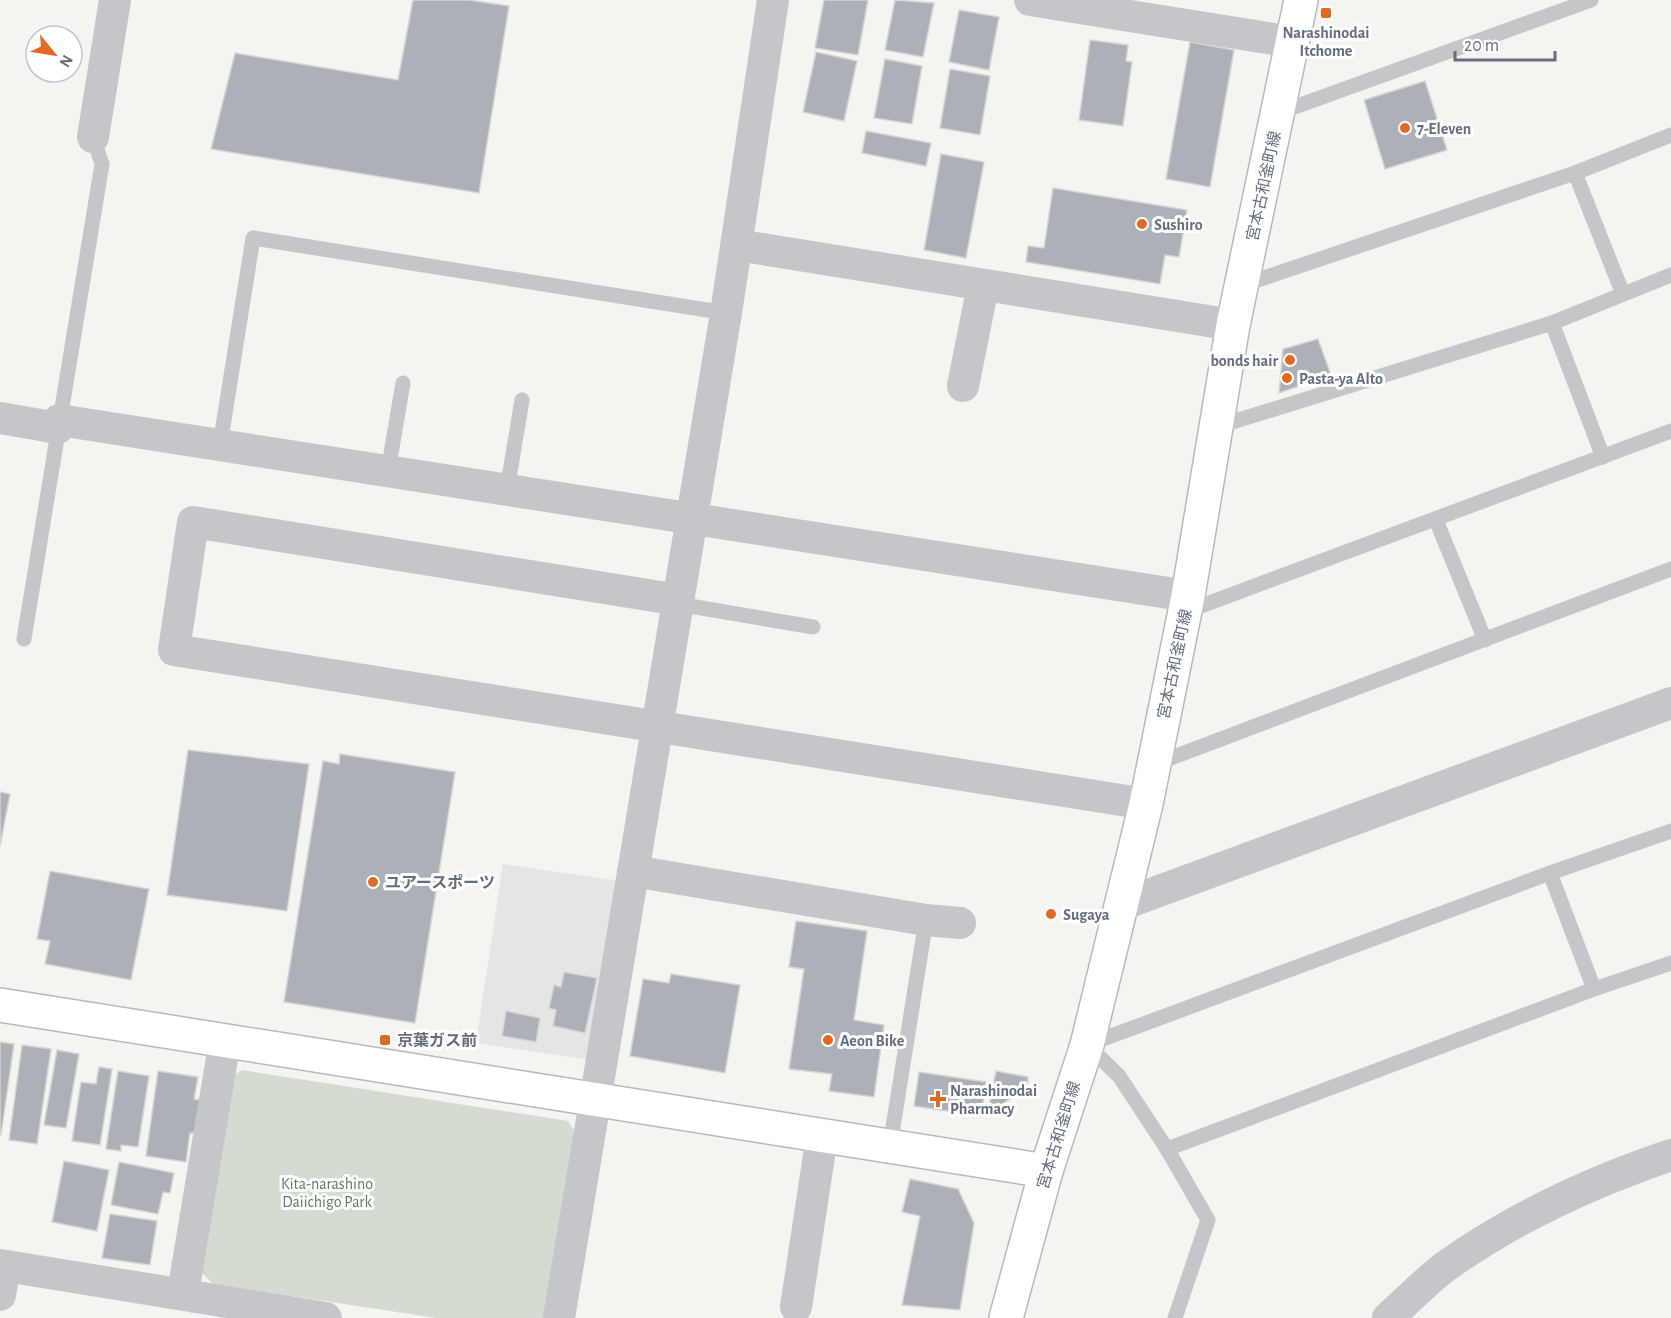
<svg xmlns="http://www.w3.org/2000/svg" width="1671" height="1318" font-family="'Alegreya Sans','Noto Sans JP',sans-serif">
<style>
.built{fill:#e4e5e4}
.green{fill:#d4dbd1}
.building{fill:#acb1b8;stroke:#d5d5d3;stroke-width:1.5}
.lines{fill:none;stroke-linecap:round;stroke-linejoin:round}
.secondary-casing{stroke:#b6b9be;stroke-width:36}
.lane{stroke:#c4c6ca;stroke-width:15}
.street{stroke:#c4c6ca;stroke-width:32}
.secondary{stroke:#fff;stroke-width:33}
.poi-dot{fill:#e46920;stroke:#fff;stroke-width:2}
.labels{text-anchor:middle;stroke-width:6;stroke-linejoin:round;paint-order:stroke}
.poi-label{font-size:16px;font-weight:bold;fill:#636f81;stroke:#fff;text-anchor:start}
.street-label{font-size:16px;fill:#636f81;stroke:#fff}
.park-label{font-size:16px;fill:#637962;stroke:#fff}
</style>
<rect width="100%" height="100%" fill="#f4f4f0"/>
<!-- built -->
<polygon class="built" points="503,864 619,881 591,1060 476,1043"/>
<!-- green -->
<polygon class="green" points="242,1070 568,1121 575,1132 548,1318 436,1318 213,1284 200,1271 230,1078"/>
<!-- building -->
<g class="building">
<polygon points="413,0 469,0 509,6 479,193 211,149 235,53 398,80"/>
<polygon points="824,0 868,0 858,55 815,48"/>
<polygon points="895,0 934,3 923,57 885,50"/>
<polygon points="959,10 999,17 989,70 949,62"/>
<polygon points="1090,40 1128,45 1126,61 1132,62 1123,126 1079,120"/>
<polygon points="1190,42 1234,50 1210,187 1166,179"/>
<polygon points="816,52 857,61 844,121 803,112"/>
<polygon points="885,59 922,66 912,124 874,118"/>
<polygon points="950,69 990,76 980,135 940,128"/>
<polygon points="1425,81 1447,150 1385,169 1364,100"/>
<polygon points="866,131 931,143 926,166 862,153"/>
<polygon points="941,154 984,162 966,258 924,250"/>
<polygon points="1053,188 1187,210 1179,257 1165,255 1160,284 1026,262 1028,246 1044,248"/>
<polygon points="1318,339 1331,375 1279,393 1283,349"/>
<polygon points="188,750 309,764 287,911 167,895"/>
<polygon points="340,754 455,772 415,1023 284,1002 323,761 339,764"/>
<polygon points="0,792 10,794 0,846"/>
<polygon points="50,871 149,889 131,980 45,964 50,941 37,939"/>
<polygon points="796,921 867,931 854,1020 884,1025 874,1097 829,1091 832,1074 789,1069 804,969 789,967"/>
<polygon points="564,972 597,978 585,1033 553,1026 556,1010 549,1008 554,985 561,987"/>
<polygon points="671,974 740,985 725,1073 630,1056 643,979 669,983"/>
<polygon points="506,1011 540,1018 536,1042 502,1036"/>
<polygon points="0,1042 14,1044 1,1135 0,1135"/>
<polygon points="22,1045 51,1049 37,1144 9,1140"/>
<polygon points="57,1050 79,1054 66,1128 44,1125"/>
<polygon points="99,1067 112,1069 100,1145 72,1141 81,1082 96,1084"/>
<polygon points="118,1071 149,1076 138,1147 121,1145 121,1151 106,1149"/>
<polygon points="158,1071 198,1077 194,1099 201,1100 196,1133 190,1133 186,1162 146,1156"/>
<polygon points="996,1071 1028,1077 1027,1088 988,1113"/>
<polygon points="919,1072 986,1082 981,1116 914,1106"/>
<polygon points="64,1161 109,1170 97,1231 52,1222"/>
<polygon points="119,1162 174,1173 170,1193 163,1192 158,1214 111,1205"/>
<polygon points="910,1179 958,1189 974,1223 960,1310 902,1305 920,1216 902,1212"/>
<polygon points="110,1214 157,1221 150,1265 102,1258"/>
</g>
<g class="lines">
<defs>
<g id="secondary">
<polyline points="0,1005 1046,1171"/>
<polyline points="1006,1318 1046,1171 1087,1045 1146,804 1188,596 1233,325 1301,0"/>
</g>
</defs>
<!-- secondary casing -->
<use href="#secondary" class="secondary-casing"/>
<!-- lane -->
<g class="lane">
<polyline points="1278,113 1591,0"/>
<polyline points="1575,173 1623,294"/>
<polyline points="1243,285 1575,173 1671,135"/>
<polyline points="1552,323 1603,457"/>
<polyline points="1216,427 1552,323 1671,275"/>
<polyline points="220,445 253,238 726,313"/>
<polyline points="388,471 403,383"/>
<polyline points="507,490 522,400"/>
<polyline points="1436,520 1485,640"/>
<polyline points="678,604 813,627"/>
<polyline points="1185,612 1671,431"/>
<polyline points="24,639 102,164 93,137"/>
<polyline points="1155,764 1671,569"/>
<polyline points="1550,873 1594,989"/>
<polyline points="890,1146 926,920"/>
<polyline points="1167,1149 1594,989 1671,963"/>
<polyline points="1175,1318 1208,1220 1167,1149 1119,1076 1087,1045 1550,873 1671,831"/>
</g>
<!-- street -->
<g class="street">
<polyline points="1030,0 1292,42"/>
<polyline points="93,137 115,0"/>
<polyline points="737,245 1233,325"/>
<polyline points="963,386 983,286"/>
<polyline points="0,418 58,428"/>
<polyline points="59,420 1188,596"/>
<polyline points="679,600 193,522 174,650 1146,804"/>
<polyline points="633,871 926,920 960,923"/>
<polyline points="1121,905 1671,703"/>
<polyline points="0,1265 326,1318"/>
<polyline points="183,1293 225,1040"/>
<polyline points="0,1295 5,1266"/>
<polyline points="796,1307 822,1136"/>
<polyline points="559,1318 726,313 773,0"/>
<path d="M 1388,1318 C 1407,1301 1426,1281 1446,1266 C 1515,1217 1591,1182 1671,1155"/>
</g>
<!-- secondary -->
<use href="#secondary" class="secondary"/>
</g>
<!-- markers -->
<g class="poi-dot">
<rect x="1320" y="7" width="12" height="12" rx="3"/>
<circle cx="1405" cy="128" r="6"/>
<circle cx="1142" cy="224" r="6"/>
<circle cx="1290" cy="360" r="6"/>
<circle cx="1287" cy="378" r="6"/>
<circle cx="373" cy="882" r="6"/>
<circle cx="1051" cy="914" r="6"/>
<rect x="379" y="1034" width="12" height="12" rx="3"/>
<circle cx="828" cy="1040" r="6"/>
<path d="M935 1090h6v6h6v6h-6v6h-6v-6h-6v-6h6z"/>
</g>
<g class="labels">
<!-- poi labels -->
<g class="poi-label">
<text x="1326" y="38" text-anchor="middle">Narashinodai<tspan x="1326" dy="18">Itchome</tspan></text>
<text x="1417" y="134">7-Eleven</text>
<text x="1154" y="230">Sushiro</text>
<text x="1278" y="366" text-anchor="end">bonds hair</text>
<text x="1299" y="384">Pasta-ya Alto</text>
<text x="385" y="888">ユアースポーツ</text>
<text x="1063" y="920">Sugaya</text>
<text x="397" y="1046">京葉ガス前</text>
<text x="840" y="1046">Aeon Bike</text>
<text x="950" y="1096">Narashinodai<tspan x="950" dy="18">Pharmacy</tspan></text>
</g>
<!-- street labels -->
<g class="street-label">
<text transform="translate(1263 186) rotate(-78)" y="6">宮本古和釜町線</text>
<text transform="translate(1174 664) rotate(-78)" y="6">宮本古和釜町線</text>
<text transform="translate(1058 1135) rotate(-73)" y="6">宮本古和釜町線</text>
</g>
<!-- park labels -->
<g class="park-label">
<text x="327" y="1189">Kita-narashino<tspan x="327" dy="18">Daiichigo Park</tspan></text>
</g>
</g>
<!-- north arrow -->
<g transform="translate(54 54) rotate(120)"><circle r="28" fill="#ffffff" stroke="#c1c5cd" stroke-width="1.5"/>
<path d="M0-4.5L10 22L0 15L-10 22Z" fill="#e46920"/>
<text y="-9" font-size="16" font-weight="bold" text-anchor="middle" fill="#636f81">N</text>
</g>
<!-- scale -->
<path d="M1455 51v9h100v-9" fill="none" stroke="#636f81" stroke-width="3"/>
<text x="1464" y="51" font-size="18" fill="#636f81" stroke="#ffffff" stroke-width="4.5" paint-order="stroke">20 m</text>
</svg>
